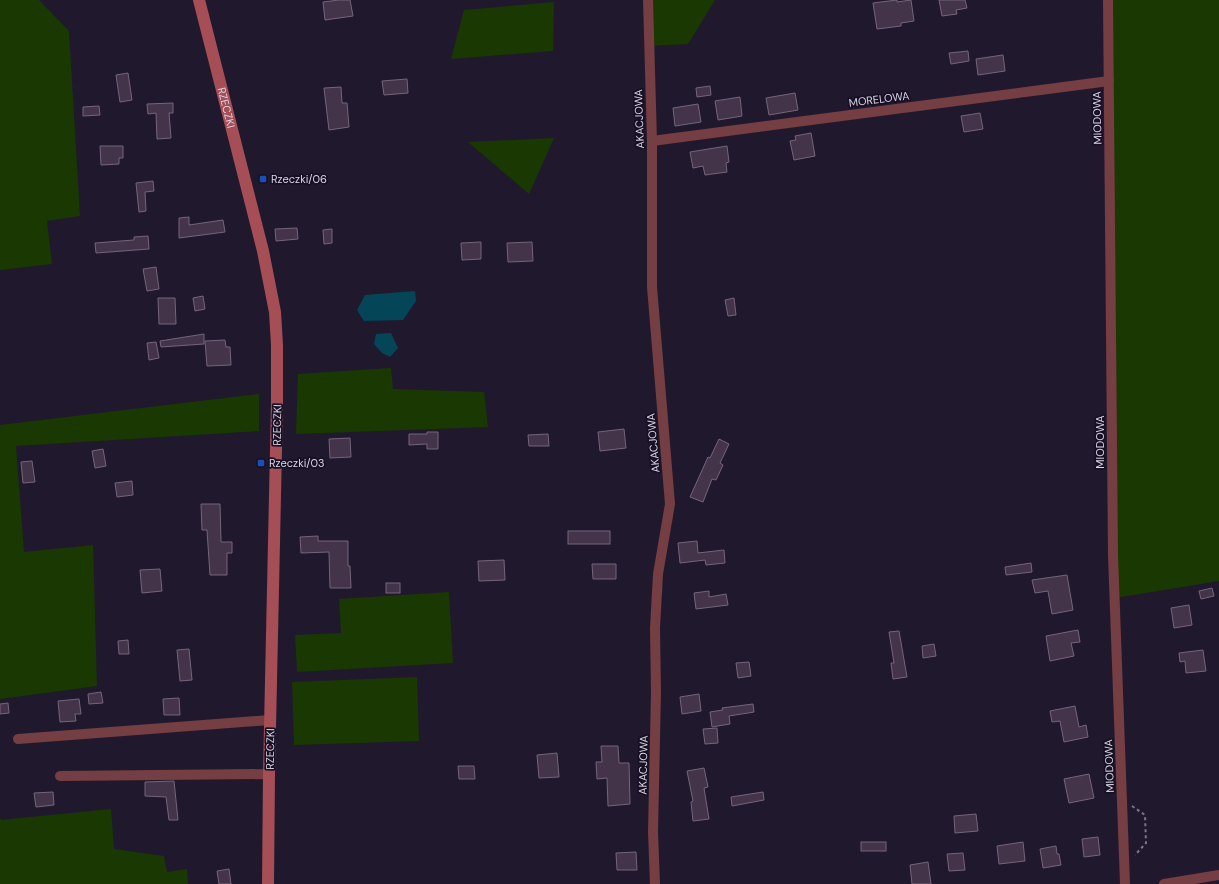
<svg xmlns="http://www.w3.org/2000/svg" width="1219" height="884" font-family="'DM Sans',sans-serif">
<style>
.green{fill:#1a3801}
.water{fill:#044558}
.building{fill:#433449;stroke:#75657c}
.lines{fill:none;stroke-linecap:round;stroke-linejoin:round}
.path{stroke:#7d7789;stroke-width:2;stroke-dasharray:3 3;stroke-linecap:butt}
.minor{stroke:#753e42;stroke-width:10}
.secondary{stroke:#a64e56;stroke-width:12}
.transit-dot{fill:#1a4fb4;stroke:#171024;stroke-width:1.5}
.labels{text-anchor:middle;stroke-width:3.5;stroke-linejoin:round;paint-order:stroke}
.street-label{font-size:11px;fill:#dbd7e6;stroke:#171024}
.poi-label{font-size:11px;fill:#dbd7e6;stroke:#171024;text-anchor:start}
</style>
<rect width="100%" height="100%" fill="#20192e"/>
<!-- green -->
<g class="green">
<polygon points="0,0 39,0 69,31 80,216 47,221 52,264 0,270"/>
<polygon points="649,0 715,0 688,44 649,46"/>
<polygon points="1108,0 1219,0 1219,581 1115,598"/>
<polygon points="554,2 553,51 451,59 464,10"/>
<polygon points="554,138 529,194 468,142"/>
<polygon points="391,368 393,389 484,392 488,427 296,434 298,374"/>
<polygon points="259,394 259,431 16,446 24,552 93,545 97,686 0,699 0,425"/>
<polygon points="449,592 453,663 297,672 295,635 341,633 339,599"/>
<polygon points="417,677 419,741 294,745 292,682"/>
<polygon points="111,809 114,849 164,856 167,872 187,869 188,884 0,884 0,817 1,820"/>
</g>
<!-- water -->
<g class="water">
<polygon points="415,291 416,301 403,320 364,321 357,310 365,295"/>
<polygon points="391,333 398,348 390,357 382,353 374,344 376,334"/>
</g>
<!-- building -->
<g class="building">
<polygon points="339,0 350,0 353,16 325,20 323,2"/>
<polygon points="897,0 897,2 911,0 914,21 901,23 901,26 877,29 873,3"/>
<polygon points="939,0 965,0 967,8 956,10 957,14 942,16"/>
<polygon points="968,51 969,61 951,64 949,53"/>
<polygon points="1003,55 1005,71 978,75 976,59"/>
<polygon points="128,73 132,100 120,102 116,75"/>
<polygon points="407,79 408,93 384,95 382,81"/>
<polygon points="710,86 711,95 697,97 696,88"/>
<polygon points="341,87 342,103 347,103 349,127 329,130 324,88"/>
<polygon points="795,93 798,110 769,115 766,98"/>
<polygon points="740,97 742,116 718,120 715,101"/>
<polygon points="173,103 173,113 169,113 171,138 157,139 156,113 148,114 147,104"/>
<polygon points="698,104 701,122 675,126 673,108"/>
<polygon points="99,106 100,115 83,116 83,107"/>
<polygon points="980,113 983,129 964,132 961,116"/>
<polygon points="811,133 815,156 794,160 790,141 796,140 795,136"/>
<polygon points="100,146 123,146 123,158 119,158 119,164 101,165"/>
<polygon points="727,146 729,162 726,163 727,172 705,175 703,166 693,168 690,152"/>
<polygon points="153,181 154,191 145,192 146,211 139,212 136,183"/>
<polygon points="189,217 189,225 223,220 225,232 179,238 179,218"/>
<polygon points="297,228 298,239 276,241 275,229"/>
<polygon points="332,229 332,243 324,244 323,230"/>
<polygon points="148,236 149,249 96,253 95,243 134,240 134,237"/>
<polygon points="481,242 481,259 462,260 461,243"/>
<polygon points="532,242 533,261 508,262 507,243"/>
<polygon points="156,267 159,289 147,291 143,269"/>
<polygon points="203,296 205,309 195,311 193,298"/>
<polygon points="158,298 175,298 176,324 159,324"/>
<polygon points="734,298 736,315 728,316 725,300"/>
<polygon points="204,334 204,344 161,347 160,341"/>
<polygon points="225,340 226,347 230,347 231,365 207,366 205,341"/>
<polygon points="156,342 159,358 149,360 147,343"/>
<polygon points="624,429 626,448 600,451 598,432"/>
<polygon points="427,432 438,432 438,449 427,449 427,444 409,445 409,434 427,434"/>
<polygon points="548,434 549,446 529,446 528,435"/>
<polygon points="350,438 351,457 330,458 329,439"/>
<polygon points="719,439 729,444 720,463 723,465 716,480 712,479 703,502 690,497 708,457 710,458"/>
<polygon points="103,449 106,466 95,468 92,451"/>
<polygon points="32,461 35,482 23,483 21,462"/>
<polygon points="132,481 133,495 117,497 115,483"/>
<polygon points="201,504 220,504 221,542 232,542 232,553 227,553 227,575 210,575 207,530 202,530"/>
<rect x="568" y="531" width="42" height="13"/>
<polygon points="318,536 318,541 348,541 348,566 350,566 351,588 330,588 329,552 301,553 300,537"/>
<polygon points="697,541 698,553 724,550 725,563 706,565 705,560 680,563 678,543"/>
<polygon points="504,560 505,580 479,581 478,561"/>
<polygon points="1031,563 1032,572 1006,575 1005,567"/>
<polygon points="592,564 616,564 616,579 593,579"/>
<polygon points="160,569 162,591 142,593 140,570"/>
<polygon points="1067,575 1073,610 1052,614 1048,591 1035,593 1032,580"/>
<rect x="386" y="583" width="14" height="10"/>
<polygon points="1212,588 1214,596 1201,599 1199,591"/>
<polygon points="709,591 709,597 726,594 728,605 696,609 694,593"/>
<polygon points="1189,605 1192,625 1174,628 1171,608"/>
<polygon points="1078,630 1080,642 1071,643 1074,656 1050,661 1046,636"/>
<polygon points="899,631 907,677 893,679 891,663 894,663 889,632"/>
<polygon points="128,640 129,654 119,654 118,641"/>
<polygon points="934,644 936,656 923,658 922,646"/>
<polygon points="189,649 192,680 180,681 177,650"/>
<polygon points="1203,650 1206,671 1186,673 1185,661 1180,662 1179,653"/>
<polygon points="749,662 751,676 738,678 736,663"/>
<polygon points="101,692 103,703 89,704 88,694"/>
<polygon points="699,694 701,711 682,714 680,697"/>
<polygon points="179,698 180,715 164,715 163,699"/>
<polygon points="79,699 81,714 75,714 76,721 60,722 58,701"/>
<polygon points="8,703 9,713 0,714 0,704"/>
<polygon points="753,704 754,712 729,716 730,724 712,727 710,712 723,710 722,708"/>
<polygon points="1075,706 1079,727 1086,725 1088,737 1064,742 1060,721 1052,722 1050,711"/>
<polygon points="717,728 718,743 705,744 703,729"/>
<polygon points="601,746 618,746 619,763 629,763 630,804 608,806 607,778 597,779 596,762 602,762"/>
<polygon points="557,753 559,777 539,778 537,755"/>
<polygon points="458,766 474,766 475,779 459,779"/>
<polygon points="704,768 708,787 704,788 709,819 693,821 691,802 693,801 687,771"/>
<polygon points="1089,774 1094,798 1069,803 1064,779"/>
<polygon points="174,781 178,820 169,820 166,797 145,796 145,782"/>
<polygon points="53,792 54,805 36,807 34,793"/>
<polygon points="763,792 764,800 732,806 731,797"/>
<polygon points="976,814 978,831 955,833 954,816"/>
<polygon points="1098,837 1100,855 1084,857 1082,839"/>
<rect x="861" y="842" width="25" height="9"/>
<polygon points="1023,842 1025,861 999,864 997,846"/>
<polygon points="1056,846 1057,854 1059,854 1061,865 1043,868 1040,849"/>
<polygon points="636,852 637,870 617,870 616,853"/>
<polygon points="963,853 965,870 949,871 947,854"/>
<polygon points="928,862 931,884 912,884 910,865"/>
<polygon points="229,869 231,884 219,884 217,871"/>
</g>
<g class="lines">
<!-- path -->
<polyline class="path" points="1132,806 1145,815 1146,843 1135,855"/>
<!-- minor -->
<g class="minor">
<polyline points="648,0 652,141 652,287 670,504 658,574 655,628 656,692 653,832 655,884"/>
<polyline points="1108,0 1113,555 1125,884"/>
<polyline points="652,141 1109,81"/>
<polyline points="18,739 270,720"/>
<polyline points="60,776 269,774"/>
<polyline points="1164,884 1219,875"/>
</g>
<!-- secondary -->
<path class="secondary" id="s1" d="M 199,0 L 263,251 L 275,312 L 277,345 L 277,403 L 269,774 L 268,884"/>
</g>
<!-- markers -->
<g class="transit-dot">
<rect x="259" y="175" width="8" height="8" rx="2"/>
<rect x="257" y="459" width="8" height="8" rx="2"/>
</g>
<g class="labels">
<!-- street labels -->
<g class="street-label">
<text transform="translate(879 99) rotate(-7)" y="4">MORELOWA</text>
<text dy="4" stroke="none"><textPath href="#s1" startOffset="111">RZECZKI</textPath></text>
<text transform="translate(1097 118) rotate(-91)" y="4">MIODOWA</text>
<text transform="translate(639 119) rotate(-92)" y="4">AKACJOWA</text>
<text transform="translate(277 425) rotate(-89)" y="4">RZECZKI</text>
<text transform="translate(1100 442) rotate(-90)" y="4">MIODOWA</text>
<text transform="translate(653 443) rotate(-95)" y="4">AKACJOWA</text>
<text transform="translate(270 749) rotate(-89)" y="4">RZECZKI</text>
<text transform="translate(643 765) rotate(-89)" y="4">AKACJOWA</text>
<text transform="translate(1109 766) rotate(-92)" y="4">MIODOWA</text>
</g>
<!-- poi labels -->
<g class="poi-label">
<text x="271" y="183">Rzeczki/06</text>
<text x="269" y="467">Rzeczki/03</text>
</g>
</g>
</svg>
